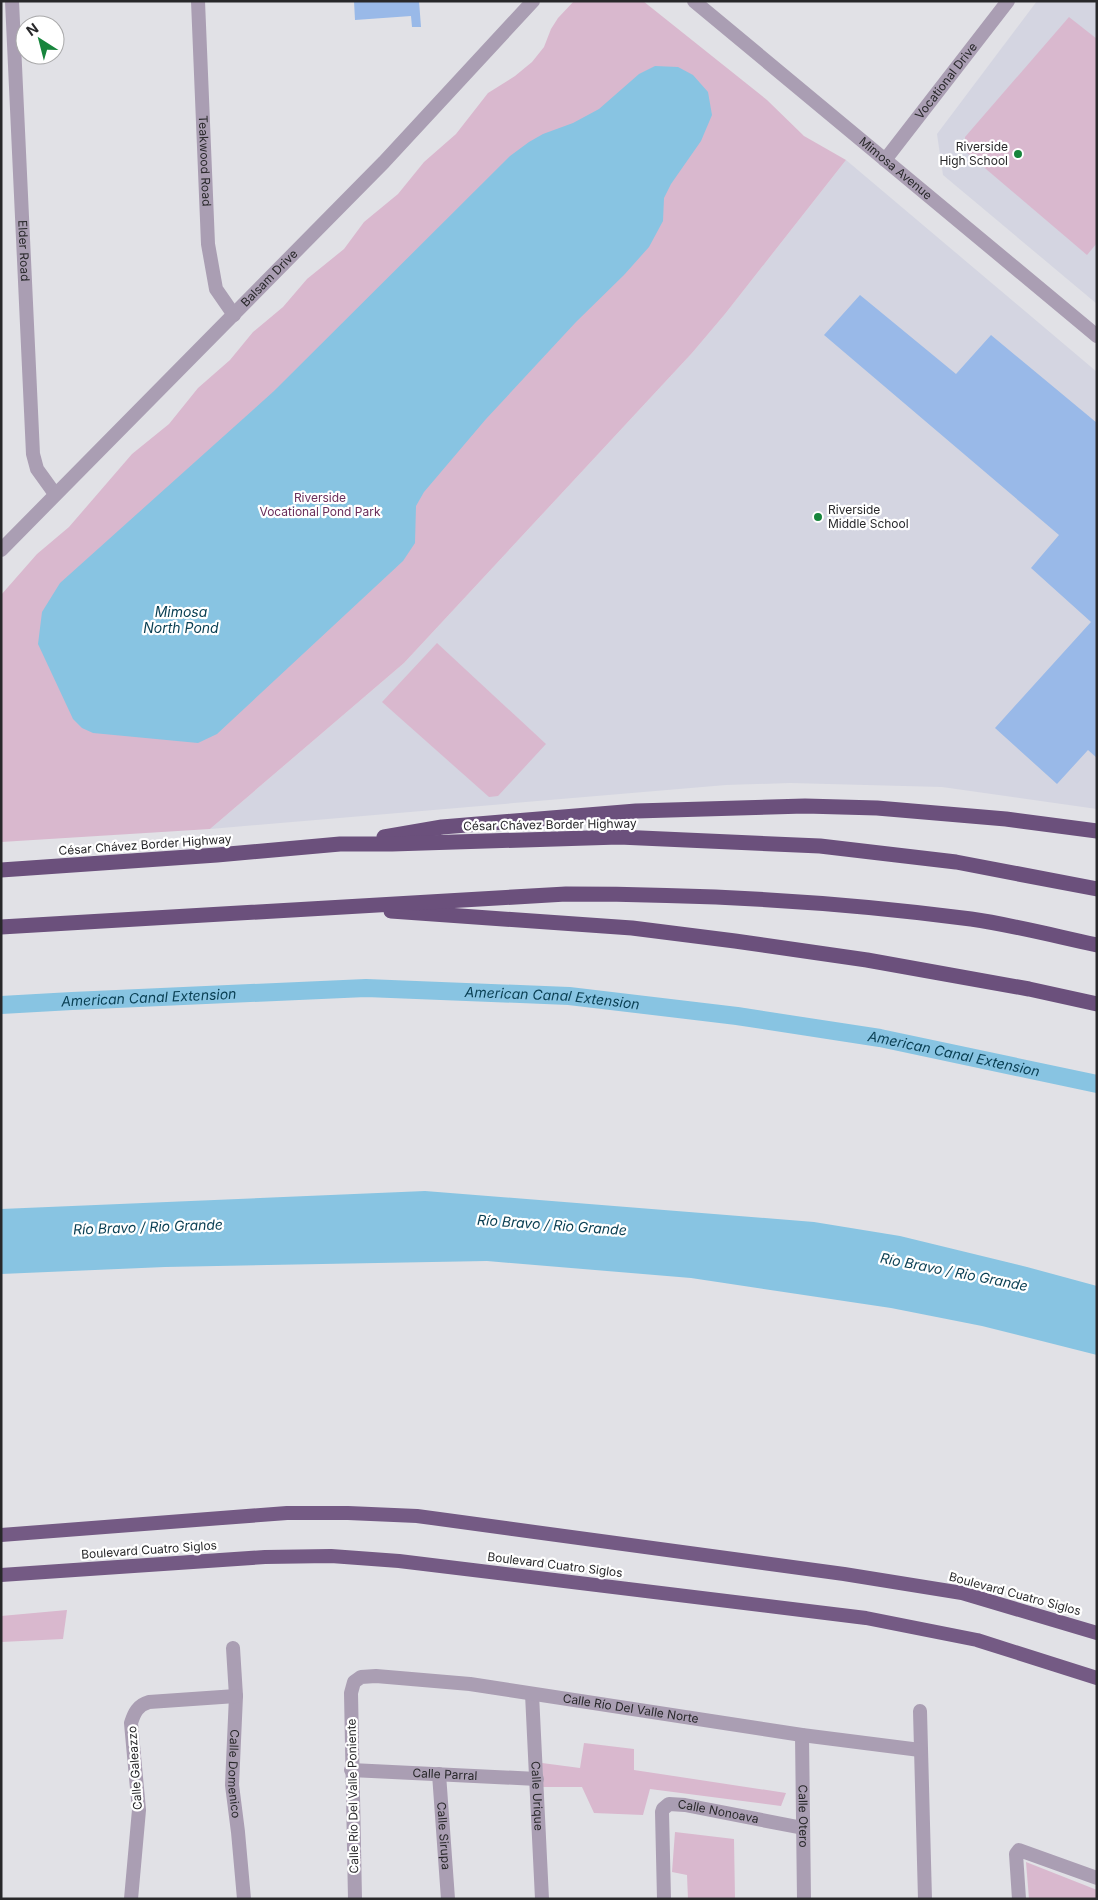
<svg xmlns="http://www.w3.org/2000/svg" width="1098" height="1900" font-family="Inter,sans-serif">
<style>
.built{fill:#d4d5e1}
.green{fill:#d9b8ce}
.water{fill:#88c4e2}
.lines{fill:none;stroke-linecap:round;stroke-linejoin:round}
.canal{stroke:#88c4e2;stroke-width:18}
.building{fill:#99b9e8}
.minor{stroke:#aa9eb3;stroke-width:14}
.tertiary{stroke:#aa9eb3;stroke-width:14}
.trunk{stroke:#745a84;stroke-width:14}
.motorway{stroke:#6b507c;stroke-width:15}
.poi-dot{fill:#17853c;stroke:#fff;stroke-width:2}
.labels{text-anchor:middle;stroke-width:4.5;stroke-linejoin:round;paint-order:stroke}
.street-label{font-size:12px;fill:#28282a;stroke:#fff}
.poi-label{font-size:12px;fill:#28282a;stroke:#fff;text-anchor:end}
.park-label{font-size:12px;fill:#6a2d5a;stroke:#fff}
.water-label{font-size:14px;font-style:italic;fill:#083e52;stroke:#fff}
</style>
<rect width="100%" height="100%" fill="#e1e1e6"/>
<!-- built -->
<g class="built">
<polygon points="1037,1 1097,1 1097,304 943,175 937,134"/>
<polygon points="846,160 1097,372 1097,809 942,787 790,783 726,785 210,829 404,663 692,353 725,314"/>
</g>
<!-- green -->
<g class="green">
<polygon points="574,1 643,1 767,100 804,136 846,160 725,314 692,353 404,663 210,829 1,842 1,595 37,554 69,527 132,454 169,424 198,388 230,360 253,332 283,307 307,279 344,249 364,222 398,194 424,162 456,134 488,93 515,76 532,62 544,47 551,29 558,18"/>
<polygon points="1069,17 1097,39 1097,243 1087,255 966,152 965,137"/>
<polygon points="437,643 546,744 498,796 489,797 382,702"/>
<polygon points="67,1610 63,1639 1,1642 1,1616"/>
<polygon points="584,1743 634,1749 634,1770 786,1793 781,1806 650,1789 643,1815 594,1813 582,1787 543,1787 542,1763 580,1768"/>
<polygon points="675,1832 734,1839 735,1899 688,1899 687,1875 672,1872"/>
<polygon points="1026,1862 1097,1890 1097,1899 1029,1899"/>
</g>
<!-- water -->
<g class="water">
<polygon points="655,66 678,67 693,75 708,92 712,115 701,141 671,184 664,198 663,221 649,247 624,275 576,322 486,419 424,492 416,506 415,543 403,561 217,734 198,743 93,733 82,728 73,719 38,644 42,612 60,583 274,391 510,156 529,142 543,134 573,123 599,109 639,74"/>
<polygon points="425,1191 814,1222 900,1236 1027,1267 1097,1286 1097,1355 982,1326 891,1308 691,1278 487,1261 165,1267 1,1274 1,1209"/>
</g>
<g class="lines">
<!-- canal -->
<path class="canal" id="s1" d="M 1,1005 L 72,1001 L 366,988 L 569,996 L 737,1016 L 880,1038 L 1097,1084"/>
</g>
<!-- building -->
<g class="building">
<polygon points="354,1 419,1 421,27 412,27 411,16 355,20"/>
<polygon points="860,295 956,374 991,335 1097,423 1097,758 1088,750 1057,784 995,728 1091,622 1031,568 1059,535 824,335"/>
</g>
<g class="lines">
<!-- minor -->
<g class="minor">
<path id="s2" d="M 12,1 L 33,454 L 37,469 L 55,494"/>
<path id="s3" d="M 198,1 L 208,244 L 216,289 L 234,315"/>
<path id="s4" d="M 233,1648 L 236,1696 L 232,1785 L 238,1832 L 244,1899"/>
<path id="s5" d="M 532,1694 L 542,1899"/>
<polyline points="920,1711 925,1899"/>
<path id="s6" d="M 802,1735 L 804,1899"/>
<path id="s7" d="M 351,1770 L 537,1779"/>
<path id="s8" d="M 439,1774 L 448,1899"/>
<path d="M 131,1899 L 139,1810 L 131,1723 C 134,1713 138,1705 149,1702 L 236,1696"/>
<path id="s9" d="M 355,1899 L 351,1693 L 354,1682 L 361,1677 L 376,1676 L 470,1684 L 802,1735 L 920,1750"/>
<path id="s10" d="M 664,1899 L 662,1812 L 663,1809 L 669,1804 L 685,1805 L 803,1828"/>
<polyline points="1019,1899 1016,1854 1019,1850 1097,1878"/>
</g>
<!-- tertiary -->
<g class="tertiary">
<path id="s11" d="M 694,1 L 1097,336"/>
<path id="s12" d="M 885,160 L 1008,1"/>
<path id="s13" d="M 1,550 L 384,162 L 533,1"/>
</g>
<!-- trunk -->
<g class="trunk">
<polyline points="1,1535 287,1513 348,1513 417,1516 844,1574 962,1593 1097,1633"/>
<polyline points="1,1575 265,1557 331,1556 399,1561 866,1618 977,1640 1097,1678"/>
</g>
<!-- motorway -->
<g class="motorway">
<polyline points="384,837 442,827 636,811 805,806 877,808 1006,819 1097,831"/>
<polyline points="1,870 217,855 340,844 392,844 619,837 820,846 956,862 1097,889"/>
<polyline points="391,911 632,928 735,941 867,960 1029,989 1097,1004"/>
<path d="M 1,927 L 566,894 C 702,894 836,901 971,919 C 1013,925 1055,936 1097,945"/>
</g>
</g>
<!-- markers -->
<g class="poi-dot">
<circle cx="1018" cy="154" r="5"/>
<circle cx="818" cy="517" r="5"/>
</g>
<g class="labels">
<!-- street labels -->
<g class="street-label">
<text dy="4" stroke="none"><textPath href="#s12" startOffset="100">Vocational Drive</textPath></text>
<text dy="4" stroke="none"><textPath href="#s3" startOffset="160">Teakwood Road</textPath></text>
<text dy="4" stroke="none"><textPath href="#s11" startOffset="262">Mimosa Avenue</textPath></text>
<text dy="4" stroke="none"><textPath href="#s2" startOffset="250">Elder Road</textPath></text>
<text dy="4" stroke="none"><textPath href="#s13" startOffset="382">Balsam Drive</textPath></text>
<text transform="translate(550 825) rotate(-1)" y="4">César Chávez Border Highway</text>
<text transform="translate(145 845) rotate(-4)" y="4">César Chávez Border Highway</text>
<text transform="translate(149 1550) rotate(-4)" y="4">Boulevard Cuatro Siglos</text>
<text transform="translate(555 1565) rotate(7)" y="4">Boulevard Cuatro Siglos</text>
<text transform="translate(1015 1594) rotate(15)" y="4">Boulevard Cuatro Siglos</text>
<text dy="4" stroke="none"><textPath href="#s9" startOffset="498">Calle Río Del Valle Norte</textPath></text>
<text transform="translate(135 1768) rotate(-94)" y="4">Calle Galeazzo</text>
<text dy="4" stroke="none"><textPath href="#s4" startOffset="126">Calle Domenico</textPath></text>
<text dy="4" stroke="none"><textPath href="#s7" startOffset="94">Calle Parral</textPath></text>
<text transform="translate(353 1796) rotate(-91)" y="4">Calle Río Del Valle Poniente</text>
<text dy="4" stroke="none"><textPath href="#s5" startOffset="102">Calle Urique</textPath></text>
<text dy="4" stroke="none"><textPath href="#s10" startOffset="148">Calle Nonoava</textPath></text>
<text dy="4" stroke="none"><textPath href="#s6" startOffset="81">Calle Otero</textPath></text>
<text dy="4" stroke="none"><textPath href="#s8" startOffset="62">Calle Sirupa</textPath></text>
</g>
<!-- poi labels -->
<g class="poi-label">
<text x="1008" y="151">Riverside<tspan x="1008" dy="14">High School</tspan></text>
<text x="828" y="514" text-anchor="start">Riverside<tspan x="828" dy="14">Middle School</tspan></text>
</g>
<!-- park labels -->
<g class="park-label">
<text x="320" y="502">Riverside<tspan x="320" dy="14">Vocational Pond Park</tspan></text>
</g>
<!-- water labels -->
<g class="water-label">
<text x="181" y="617">Mimosa<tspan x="181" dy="16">North Pond</tspan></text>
<text dy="5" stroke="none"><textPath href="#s1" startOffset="148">American Canal Extension</textPath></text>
<text dy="5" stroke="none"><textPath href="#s1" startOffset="552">American Canal Extension</textPath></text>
<text dy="5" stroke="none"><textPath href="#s1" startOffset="958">American Canal Extension</textPath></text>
<text transform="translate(552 1225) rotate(4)" y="5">Río Bravo / Rio Grande</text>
<text transform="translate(148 1227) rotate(-2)" y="5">Río Bravo / Rio Grande</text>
<text transform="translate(954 1272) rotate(11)" y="5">Río Bravo / Rio Grande</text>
</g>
</g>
<!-- border -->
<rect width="1098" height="1900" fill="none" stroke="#28282a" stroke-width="5"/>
<!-- north arrow -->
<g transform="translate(40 40) rotate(324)"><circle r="24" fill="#ffffff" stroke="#a9a9aa"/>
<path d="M0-4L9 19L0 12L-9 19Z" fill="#17853c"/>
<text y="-8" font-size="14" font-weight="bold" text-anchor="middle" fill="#28282a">N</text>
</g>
</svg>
